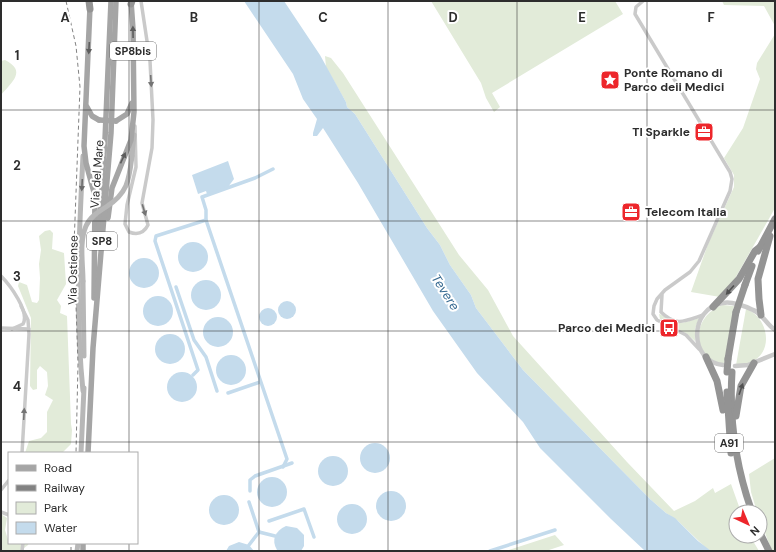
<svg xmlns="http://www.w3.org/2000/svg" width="776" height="552" font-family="'DM Sans',sans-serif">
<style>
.green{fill:#e2ebd9}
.water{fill:#c4dbec}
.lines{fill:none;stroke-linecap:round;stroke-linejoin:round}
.canal{stroke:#c4dbec;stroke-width:3.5}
.minor{stroke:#cacaca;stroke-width:3.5}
.tertiary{stroke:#cacaca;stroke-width:4.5}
.secondary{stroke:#b7b7b7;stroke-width:5}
.primary{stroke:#a5a5a5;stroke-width:5.5}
.motorway{stroke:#949494;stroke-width:7}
.rail{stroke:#828282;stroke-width:1;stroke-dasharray:4 3;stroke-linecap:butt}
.secondary-bridge{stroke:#b7b7b7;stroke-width:5}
.primary-bridge{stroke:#a5a5a5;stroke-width:5.5}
.motorway-bridge{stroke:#949494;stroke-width:7}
.oneway{fill:#5d5d5d}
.oneway2{fill:#747474}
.oneway3{fill:#6b6b6b}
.oneway4{fill:#515151}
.grid{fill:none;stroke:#2d2d2d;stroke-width:1;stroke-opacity:0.55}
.labels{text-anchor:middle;stroke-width:4;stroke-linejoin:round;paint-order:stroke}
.shield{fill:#fff;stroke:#6c6c6c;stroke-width:1}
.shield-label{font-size:11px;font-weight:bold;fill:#2d2d2d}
.poi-label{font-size:12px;font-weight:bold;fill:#2d2d2d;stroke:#fff;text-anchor:start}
.street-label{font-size:12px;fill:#2d2d2d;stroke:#fff}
.water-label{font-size:13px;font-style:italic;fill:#386b92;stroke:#fff}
.grid-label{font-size:13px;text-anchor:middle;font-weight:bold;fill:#2d2d2d;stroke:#fff;stroke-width:4;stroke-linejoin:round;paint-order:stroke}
</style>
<rect width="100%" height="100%" fill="#fff"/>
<!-- green -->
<g class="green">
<polygon points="431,1 615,1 623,14 492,93 500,107 494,112 486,98 481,83"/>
<polygon points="722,1 775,1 775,26 764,6 724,5"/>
<polygon points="775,34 775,208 733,282 720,297 691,292 708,244 734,187 734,175 724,158 743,128 760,79 756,69 757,63"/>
<polygon points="325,56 331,58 343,73 459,255 488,290 513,336 627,462 674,511 695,501 713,488 715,493 731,484 741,512 736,512 736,536 750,536 759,551 711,551 707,549 678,521 666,513 650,499 523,370 476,308 471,295 450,265 440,245 427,228 355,114 347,107 346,102 326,67"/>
<path d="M 5,60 C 27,71 12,82 1,95 L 1,61 Z"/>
<polygon points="50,230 53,233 52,249 64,253 66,284 57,300 61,306 60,313 67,316 71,424 72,430 71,444 62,453 25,453 29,441 41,438 47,432 47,412 53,400 45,395 48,386 47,372 40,366 37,370 37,389 33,390 30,386 31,318 18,286 19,282 27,285 32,302 37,303 39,300 40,278 39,264 41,250 39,236 45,231"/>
<path d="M 723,305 L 734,306 L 724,364 C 690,357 691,316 723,305 Z"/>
<path d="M 746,309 C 769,317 775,354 749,363 C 745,364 740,364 736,365 Z"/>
<path d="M 659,314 C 664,315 665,318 670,321 C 679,326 689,321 699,318 L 695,329 L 695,341 L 687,334 L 660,319 Z"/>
<polygon points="775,458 775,551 772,551 760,520 760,512 757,512 751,492 749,474"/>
<polygon points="1,514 7,518 5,530 9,543 29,543 28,545 20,551 1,551"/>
<polygon points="555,535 564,545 546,551 506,551"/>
</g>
<!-- water -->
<g class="water">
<polygon points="244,1 284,1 320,55 346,102 347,107 355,114 427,228 440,245 450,265 471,295 476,308 523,370 650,499 666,513 675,518 698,541 711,551 645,551 611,519 540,448 523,422 477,373 433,311 358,183 323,128 317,136 313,136 313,133 317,119 303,99 293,74"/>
<polygon points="228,161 234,179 228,187 207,194 206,191 198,194 192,175"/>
<circle cx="193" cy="257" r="15"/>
<circle cx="144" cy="273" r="15"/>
<circle cx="206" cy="295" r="15"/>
<circle cx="158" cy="311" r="15"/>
<circle cx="287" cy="310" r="9"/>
<circle cx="268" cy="317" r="9"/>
<circle cx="218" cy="332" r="15"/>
<circle cx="170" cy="349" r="15"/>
<circle cx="231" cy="370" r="15"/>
<circle cx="182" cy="387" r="15"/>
<circle cx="375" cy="458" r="15"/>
<circle cx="333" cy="471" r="15"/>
<circle cx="272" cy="492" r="15"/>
<circle cx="391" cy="506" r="15"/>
<circle cx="224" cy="510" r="15"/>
<circle cx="352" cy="519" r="15"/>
<path d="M 286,526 L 297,528 L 304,535 L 304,546 L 301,551 L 277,550 C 271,540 275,531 286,526 Z"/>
<polygon points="239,542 249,545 254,551 226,551 229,546"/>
</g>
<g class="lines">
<!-- canal -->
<g class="canal">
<polyline points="206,220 287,459 283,467"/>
<polyline points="176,287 194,340 206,357 217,391"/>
<polyline points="193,375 198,370 155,241 156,236 206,220 206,210 202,197 255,178 273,169"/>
<polyline points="228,393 260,382"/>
<polyline points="250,491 250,480 255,476 292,463"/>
<polyline points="249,502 259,532 275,536"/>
<polyline points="269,521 304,509 314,537"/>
<polyline points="249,545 259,532"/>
<polyline points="490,551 555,530"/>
</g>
<!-- minor -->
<g class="minor">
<polyline points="643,1 636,7 635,14 730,172 732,179 730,191 699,261 690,272 665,290 657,299 654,306 653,314 657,320 686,335 699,349"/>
<path d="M 135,126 L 136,167 L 127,205 L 125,224 L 129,232 C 137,235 144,233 148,225 L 142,203 L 152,148 L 153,120 L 150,61 L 141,1"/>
<path d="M 1,276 C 10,285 30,312 23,324 L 12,329"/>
<path d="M 662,295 L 661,312 C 676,327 685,321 703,315"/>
<polyline points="21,306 28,320 29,334 22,453"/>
<polyline points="1,328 29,329"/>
<polyline points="1,490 9,480"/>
<polyline points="1,512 9,515"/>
<polyline points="22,551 23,543"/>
</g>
<!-- tertiary -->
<g class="tertiary">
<path d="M 723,365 C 688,361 689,308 723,303 C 731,301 745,306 753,310 C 762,313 766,324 775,330"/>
<polyline points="735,366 748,365 775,354"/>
</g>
<!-- secondary -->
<g class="secondary">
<polyline points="132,156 134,135"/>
<polyline points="83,281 84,356"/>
<path d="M 83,391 C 75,313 79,234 83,156"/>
<polyline points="81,453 84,388"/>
<polyline points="77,551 78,543"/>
</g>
<!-- primary -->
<g class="primary">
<polyline points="90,7 84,146 86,163 95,196 94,298"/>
<polyline points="87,107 92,116 99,120"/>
<polyline points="116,121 127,114 132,103"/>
<polyline points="108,218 112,188 131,140 134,112 133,29 131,1"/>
<polyline points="98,244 105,139 111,1"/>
<polyline points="88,453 93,348 111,133 116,1"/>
<polyline points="83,551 83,543"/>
</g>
<!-- motorway -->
<g class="motorway">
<polyline points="89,1 90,9"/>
<polyline points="131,4 132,1"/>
<polyline points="758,251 775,219"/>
<polyline points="745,285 752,266"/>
<polyline points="713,307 739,279 755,251 760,247"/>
<polyline points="761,315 759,299 758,279 770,236"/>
<polyline points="706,357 717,381 723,410"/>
<polyline points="728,359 736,312"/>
<path d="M 732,372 C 729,420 736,467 752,512"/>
<polyline points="727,392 731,453"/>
<polyline points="736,416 741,386 754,363"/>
<polyline points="760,533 769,551"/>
</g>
<!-- rail -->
<g class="rail">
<polyline points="66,1 76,46 80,87 74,246 78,364 76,453"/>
<polyline points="71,551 71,543"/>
</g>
<!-- secondary-bridge -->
<path class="secondary-bridge" d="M 83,281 C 83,264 79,242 86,226 C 90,217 98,212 106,207 C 128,193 129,180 132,156"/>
<!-- primary-bridge -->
<polyline class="primary-bridge" points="99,120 116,121"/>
<!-- motorway-bridge -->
<g class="motorway-bridge">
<polyline points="736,312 745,285"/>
<polyline points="727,372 728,359"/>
</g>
</g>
<!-- one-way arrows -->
<defs><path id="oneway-solid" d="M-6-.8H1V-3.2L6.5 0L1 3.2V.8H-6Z"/></defs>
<g class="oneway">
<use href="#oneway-solid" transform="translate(133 32) rotate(-91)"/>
<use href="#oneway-solid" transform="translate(89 48) rotate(93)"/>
<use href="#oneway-solid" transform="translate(123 158) rotate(-65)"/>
</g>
<g class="oneway2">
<use href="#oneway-solid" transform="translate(151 81) rotate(87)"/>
<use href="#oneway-solid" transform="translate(144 210) rotate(73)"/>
<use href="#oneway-solid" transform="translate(24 414) rotate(-87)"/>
</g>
<use class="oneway3" href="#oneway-solid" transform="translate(82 185) rotate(93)"/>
<g class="oneway4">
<use href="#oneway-solid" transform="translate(730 290) rotate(131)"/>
<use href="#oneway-solid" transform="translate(741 389) rotate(-71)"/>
</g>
<!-- grid -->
<path class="grid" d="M 129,1 L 129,453M 259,1 L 259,551M 388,1 L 388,551M 517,1 L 517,551M 647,1 L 647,551M 1,110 L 775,110M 1,221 L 775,221M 1,331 L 775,331M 1,442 L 775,442M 129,543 L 129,551"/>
<!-- icons -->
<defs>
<symbol id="sight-square" viewBox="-11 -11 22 22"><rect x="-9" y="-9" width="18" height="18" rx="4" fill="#ed262b" stroke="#fff"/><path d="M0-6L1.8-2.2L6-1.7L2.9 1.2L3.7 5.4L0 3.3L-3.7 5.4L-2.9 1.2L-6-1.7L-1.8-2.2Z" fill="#fff"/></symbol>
<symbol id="office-square" viewBox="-11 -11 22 22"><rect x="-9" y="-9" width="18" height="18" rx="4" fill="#ed262b" stroke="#fff"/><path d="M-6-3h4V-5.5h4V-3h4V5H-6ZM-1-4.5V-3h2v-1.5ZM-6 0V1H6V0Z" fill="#fff"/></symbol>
<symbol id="bus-square" viewBox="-11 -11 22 22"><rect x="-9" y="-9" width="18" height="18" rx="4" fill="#ed262b" stroke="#fff"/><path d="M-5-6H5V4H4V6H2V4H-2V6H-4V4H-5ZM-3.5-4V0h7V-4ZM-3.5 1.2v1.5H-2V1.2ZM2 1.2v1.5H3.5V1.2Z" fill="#fff"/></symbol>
</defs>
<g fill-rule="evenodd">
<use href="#sight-square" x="599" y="69" width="22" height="22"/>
<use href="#office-square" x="693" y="121" width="22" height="22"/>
<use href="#office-square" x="620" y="201" width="22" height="22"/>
<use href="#bus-square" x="658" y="317" width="22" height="22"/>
</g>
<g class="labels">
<!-- shield labels -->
<g class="shield">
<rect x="110" y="42" width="46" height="18" rx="3"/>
<rect x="87" y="232" width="30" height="18" rx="3"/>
<rect x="715" y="434" width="28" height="18" rx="3"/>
</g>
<g class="shield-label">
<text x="133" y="55">SP8bis</text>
<text x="102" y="245">SP8</text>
<text x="729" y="447">A91</text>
</g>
<!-- poi labels -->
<g class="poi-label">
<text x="624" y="77">Ponte Romano di<tspan x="624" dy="14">Parco deii Medici</tspan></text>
<text x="690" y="136" text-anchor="end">TI Sparkle</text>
<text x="645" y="216">Telecom Italia</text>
<text x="655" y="332" text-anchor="end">Parco dei Medici</text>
</g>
<!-- street labels -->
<g class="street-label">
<text transform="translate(97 174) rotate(-86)" y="4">Via del Mare</text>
<text transform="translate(73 270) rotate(-89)" y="4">Via Ostiense</text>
</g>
<!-- water labels -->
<g class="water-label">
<text transform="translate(446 292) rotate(57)" y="5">Tevere</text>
</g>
</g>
<g class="grid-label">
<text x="65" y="22">A</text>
<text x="194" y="22">B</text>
<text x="323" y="22">C</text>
<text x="453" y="22">D</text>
<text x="582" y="22">E</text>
<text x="711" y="22">F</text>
<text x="17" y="60">1</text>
<text x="17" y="170">2</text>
<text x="17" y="281">3</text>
<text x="17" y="391">4</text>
</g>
<!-- border -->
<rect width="776" height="552" fill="none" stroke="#2d2d2d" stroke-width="4"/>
<!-- legend -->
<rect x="8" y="452" width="130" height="92" fill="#ffffff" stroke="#ababab"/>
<rect x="16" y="465" width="20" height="6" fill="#a5a5a5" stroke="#ababab"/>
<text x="44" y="472" font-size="12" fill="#2d2d2d">Road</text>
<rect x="16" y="485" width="20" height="6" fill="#828282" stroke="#ababab"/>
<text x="44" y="492" font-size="12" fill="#2d2d2d">Railway</text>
<rect x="16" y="502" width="20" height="12" fill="#e2ebd9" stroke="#ababab"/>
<text x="44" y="512" font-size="12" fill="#2d2d2d">Park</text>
<rect x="16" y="522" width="20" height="12" fill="#c4dbec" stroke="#ababab"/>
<text x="44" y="532" font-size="12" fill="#2d2d2d">Water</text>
<!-- north arrow -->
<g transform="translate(748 524) rotate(136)"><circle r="19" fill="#ffffff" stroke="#ababab"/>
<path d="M0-3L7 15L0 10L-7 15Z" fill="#ed262b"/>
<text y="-6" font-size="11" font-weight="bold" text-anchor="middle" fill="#2d2d2d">N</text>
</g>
</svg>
